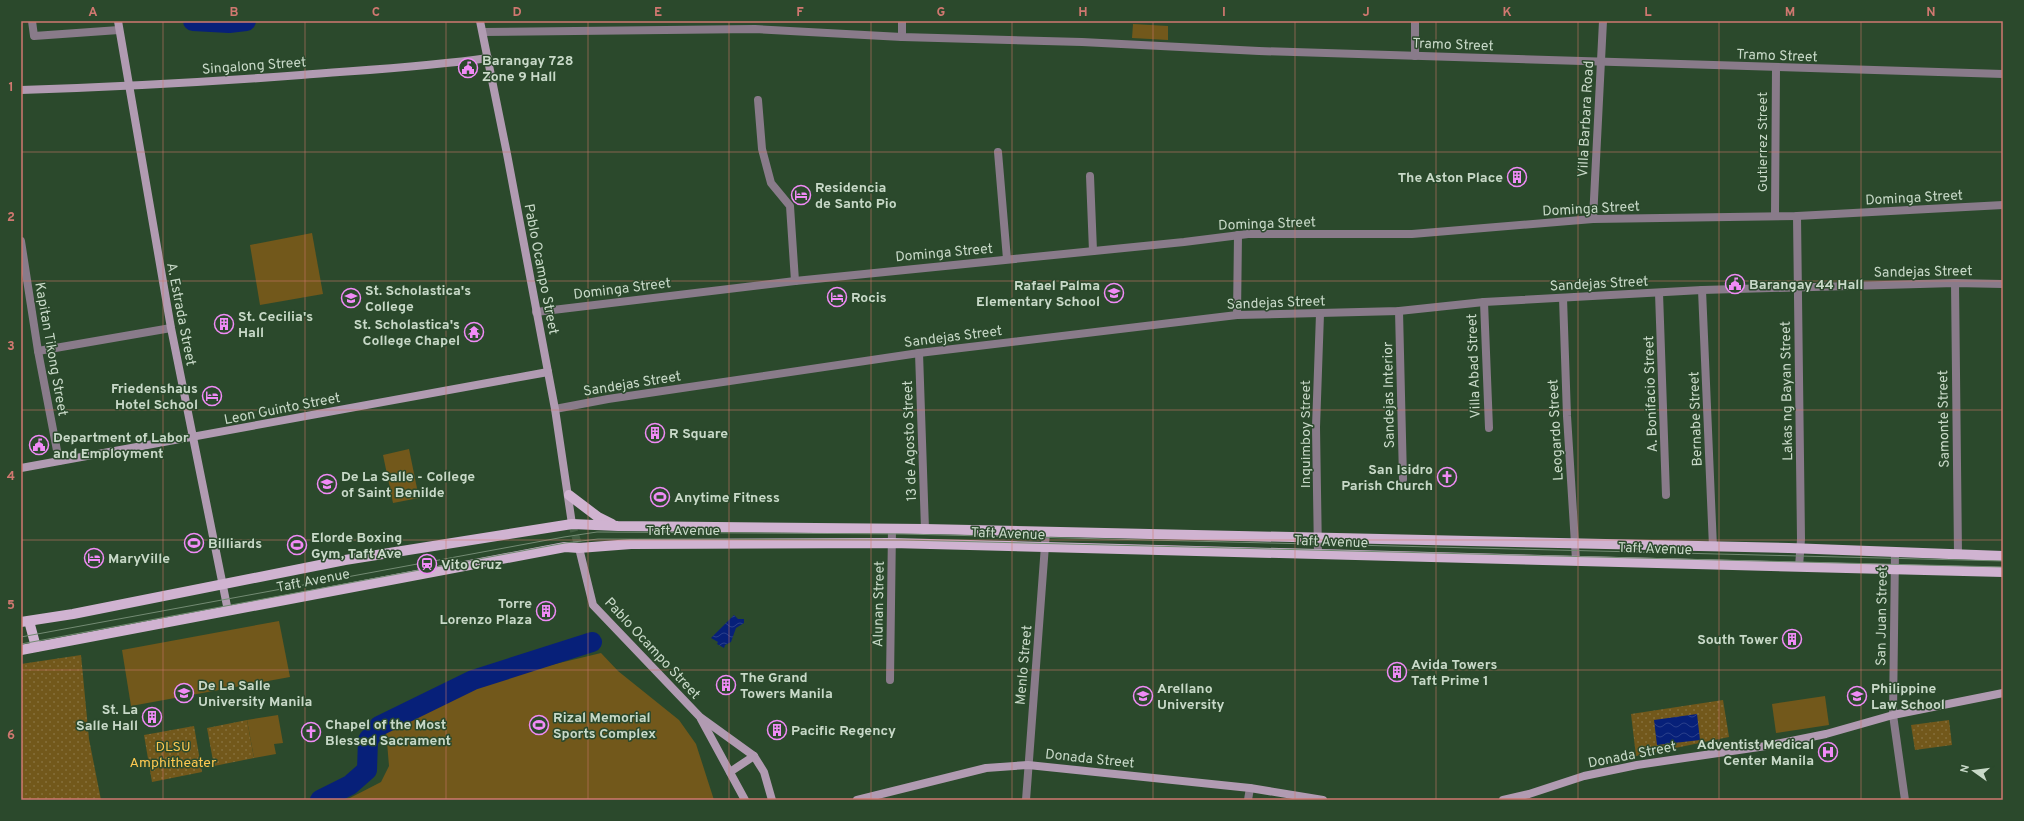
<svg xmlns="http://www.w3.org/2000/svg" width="2024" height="821" font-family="Overpass,sans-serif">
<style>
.grass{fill:url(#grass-dots)}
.garden{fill:#72581b}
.water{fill:url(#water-waves)}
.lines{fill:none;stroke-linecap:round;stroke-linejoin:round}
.river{stroke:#072079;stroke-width:20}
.secondary-tunnel{stroke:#435f43;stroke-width:8;stroke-dasharray:8 4;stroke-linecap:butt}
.street{stroke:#897b8a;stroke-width:8}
.secondary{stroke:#b19bb2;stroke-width:8}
.primary{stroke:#d0b3d1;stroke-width:10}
.tram{stroke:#738b73;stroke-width:1}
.grid{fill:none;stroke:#d07870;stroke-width:1;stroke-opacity:0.55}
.labels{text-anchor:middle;stroke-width:3;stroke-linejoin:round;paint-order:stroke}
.street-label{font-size:14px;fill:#c8d9c8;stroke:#2b492c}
.poi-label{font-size:14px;font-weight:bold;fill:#c8d9c8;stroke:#2b492c;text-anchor:start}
.park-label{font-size:14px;fill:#fdc951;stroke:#2b492c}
.neatline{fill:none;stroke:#d07870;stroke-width:1.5}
.grid-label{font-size:13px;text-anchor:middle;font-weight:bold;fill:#d07870}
</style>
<defs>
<pattern id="grass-dots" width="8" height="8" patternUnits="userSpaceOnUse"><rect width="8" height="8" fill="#72581b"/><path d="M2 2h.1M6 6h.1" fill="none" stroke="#856f3b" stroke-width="1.8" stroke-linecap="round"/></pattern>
<pattern id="water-waves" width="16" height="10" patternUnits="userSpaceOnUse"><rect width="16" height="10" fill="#072079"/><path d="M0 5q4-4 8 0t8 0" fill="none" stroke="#2a408b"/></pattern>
</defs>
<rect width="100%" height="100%" fill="#2b492c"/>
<!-- grass -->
<g class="grass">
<polygon points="81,655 89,739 101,800 21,800 21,664"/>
<polygon points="1723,700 1729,737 1636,756 1631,714"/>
<polygon points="247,720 254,758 214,766 207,728"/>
<polygon points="1949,720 1952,745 1915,750 1911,725"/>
<polygon points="194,726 202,772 152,782 144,735"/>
</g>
<!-- garden -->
<g class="garden">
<polygon points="1133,24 1168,26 1168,40 1132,38"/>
<polygon points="312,233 323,294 260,305 250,245"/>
<polygon points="409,449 419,498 393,503 383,455"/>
<polygon points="279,621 290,677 131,706 122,650"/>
<polygon points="601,653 618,671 679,720 696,744 714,800 346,800 381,782 389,766 386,730 442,701 522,672"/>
<polygon points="1825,696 1829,725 1776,733 1772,704"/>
<polygon points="278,715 283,743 274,744 276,754 254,758 247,720"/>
</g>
<!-- water -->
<g class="water">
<polygon points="734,615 738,619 744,619 744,623 736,628 731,642 725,645 724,648 717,644 718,642 711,638"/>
<polygon points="1697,714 1700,740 1657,745 1654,720"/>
</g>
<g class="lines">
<!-- river -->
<g class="river">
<polyline points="193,21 229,23 246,21"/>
<polyline points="320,800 350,785 367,770 368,740 379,726 473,680 592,642"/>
</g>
<!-- secondary-tunnel -->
<polyline class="secondary-tunnel" points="572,524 579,548"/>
<!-- street -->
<g class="street">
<polyline points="32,21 34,36 119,30"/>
<polyline points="902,21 902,37"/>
<polyline points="1415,21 1415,56"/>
<polyline points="483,32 755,29 902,37 1082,42 1259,51 2003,74"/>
<polyline points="758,100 762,149 771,183 790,206 795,281"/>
<polyline points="998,152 1007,259"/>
<polyline points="1090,176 1093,251"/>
<polyline points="1775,215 1776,68"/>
<polyline points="1797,216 1801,539 1799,567"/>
<polyline points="1593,219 1603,21"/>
<polyline points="21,241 38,351 59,461"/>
<polyline points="1955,283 1958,554"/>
<polyline points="1702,290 1713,547"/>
<polyline points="1659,293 1666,495"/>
<polyline points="1563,298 1567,416 1576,560"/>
<polyline points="1484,302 1489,428"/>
<polyline points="1399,311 1403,479"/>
<polyline points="536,312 795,281 1184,242 1248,234 1412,234 1593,219 1797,216 2003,205"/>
<polyline points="1237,315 1238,235"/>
<polyline points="38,351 171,328"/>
<polyline points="919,353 925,529"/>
<polyline points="555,409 608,399 919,353 1237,315 1399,311 1484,302 1702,290 1955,283 2003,284"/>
<polyline points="1895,552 1893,715 1905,800"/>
<polyline points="1318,554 1316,427 1320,314"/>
<polyline points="890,680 892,529"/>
<polyline points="1026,800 1046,532"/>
<polyline points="1248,800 1250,788"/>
</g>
<!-- secondary -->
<g class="secondary">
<polyline points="118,21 171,328 228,611"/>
<polyline points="480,21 507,154 555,409 572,524"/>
<path d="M 21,90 C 115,87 208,82 301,75 C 364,70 426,67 488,58"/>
<polyline points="21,468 548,372"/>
<polyline points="579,548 593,605 700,717 754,756 764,772 772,800"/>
<polyline points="701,719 745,800"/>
<polyline points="730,772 754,756"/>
<polyline points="857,800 986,768 1028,765 1250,788 1323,800"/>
<polyline points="1503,800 1529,794 1584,776 1637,765 1766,746 1826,734 1893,715 2003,693"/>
</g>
<!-- primary -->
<g class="primary">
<polyline points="569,495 598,517 612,524"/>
<polyline points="29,621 36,647"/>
<polyline points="21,622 73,614 345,560 572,524 618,526 925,529 1789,548 2003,556"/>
<polyline points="21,650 565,547 579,548 631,544 892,543 2003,572"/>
</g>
<!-- tram -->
<g class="tram">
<polyline points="21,637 564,537 597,532 903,534 2003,561"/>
<polyline points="21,644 565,543 598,539 903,540 2003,567"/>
</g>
</g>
<!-- grid -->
<path class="grid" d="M 163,21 L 163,800M 305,21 L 305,800M 446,21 L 446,800M 588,21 L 588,800M 729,21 L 729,800M 871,21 L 871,800M 1012,21 L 1012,800M 1153,21 L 1153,800M 1295,21 L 1295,800M 1436,21 L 1436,800M 1578,21 L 1578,800M 1719,21 L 1719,800M 1861,21 L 1861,800M 21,152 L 2003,152M 21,281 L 2003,281M 21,410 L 2003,410M 21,540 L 2003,540M 21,670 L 2003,670"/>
<!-- icons -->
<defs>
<symbol id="civic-ring" viewBox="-11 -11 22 22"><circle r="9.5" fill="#2b492c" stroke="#f08bf6" stroke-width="1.5"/><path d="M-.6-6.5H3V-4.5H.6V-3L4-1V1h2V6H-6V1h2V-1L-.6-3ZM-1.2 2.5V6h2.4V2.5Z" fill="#f08bf6"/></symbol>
<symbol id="building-ring" viewBox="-11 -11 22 22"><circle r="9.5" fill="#2b492c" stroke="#f08bf6" stroke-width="1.5"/><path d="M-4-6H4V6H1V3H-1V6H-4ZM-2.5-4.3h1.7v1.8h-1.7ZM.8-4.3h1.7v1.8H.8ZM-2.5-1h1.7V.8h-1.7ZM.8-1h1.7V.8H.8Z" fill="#f08bf6"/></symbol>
<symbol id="hotel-ring" viewBox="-11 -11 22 22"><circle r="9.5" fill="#2b492c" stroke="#f08bf6" stroke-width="1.5"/><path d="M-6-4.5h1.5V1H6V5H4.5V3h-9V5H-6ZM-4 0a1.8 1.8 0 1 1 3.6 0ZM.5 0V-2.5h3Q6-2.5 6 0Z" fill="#f08bf6"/></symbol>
<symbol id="school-ring" viewBox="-11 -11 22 22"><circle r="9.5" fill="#2b492c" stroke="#f08bf6" stroke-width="1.5"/><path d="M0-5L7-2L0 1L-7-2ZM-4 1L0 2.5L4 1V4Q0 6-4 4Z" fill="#f08bf6"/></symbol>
<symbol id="university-ring" viewBox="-11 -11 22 22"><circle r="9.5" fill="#2b492c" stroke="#f08bf6" stroke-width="1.5"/><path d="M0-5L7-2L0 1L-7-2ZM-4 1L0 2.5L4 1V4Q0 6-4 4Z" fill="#f08bf6"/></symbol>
<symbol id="temple-ring" viewBox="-11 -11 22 22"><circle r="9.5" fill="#2b492c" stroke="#f08bf6" stroke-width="1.5"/><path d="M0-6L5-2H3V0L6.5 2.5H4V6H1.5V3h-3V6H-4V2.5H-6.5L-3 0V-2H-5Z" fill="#f08bf6"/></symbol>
<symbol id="church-ring" viewBox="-11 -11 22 22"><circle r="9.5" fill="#2b492c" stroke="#f08bf6" stroke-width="1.5"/><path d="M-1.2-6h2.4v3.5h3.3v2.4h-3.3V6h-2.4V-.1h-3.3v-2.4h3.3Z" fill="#f08bf6"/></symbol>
<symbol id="stadium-ring" viewBox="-11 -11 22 22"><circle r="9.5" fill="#2b492c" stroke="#f08bf6" stroke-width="1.5"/><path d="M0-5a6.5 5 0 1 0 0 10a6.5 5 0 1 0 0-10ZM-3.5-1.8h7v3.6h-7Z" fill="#f08bf6"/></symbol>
<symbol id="station-ring" viewBox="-11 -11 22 22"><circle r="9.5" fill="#2b492c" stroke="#f08bf6" stroke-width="1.5"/><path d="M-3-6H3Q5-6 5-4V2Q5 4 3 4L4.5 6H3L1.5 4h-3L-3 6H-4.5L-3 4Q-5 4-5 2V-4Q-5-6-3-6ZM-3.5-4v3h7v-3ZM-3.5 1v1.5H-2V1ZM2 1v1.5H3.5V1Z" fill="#f08bf6"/></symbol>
<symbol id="hospital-ring" viewBox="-11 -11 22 22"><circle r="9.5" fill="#2b492c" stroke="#f08bf6" stroke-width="1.5"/><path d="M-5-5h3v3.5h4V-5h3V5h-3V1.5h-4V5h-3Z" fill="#f08bf6"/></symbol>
</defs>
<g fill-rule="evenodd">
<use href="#civic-ring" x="457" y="57" width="22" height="22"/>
<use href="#building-ring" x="1506" y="166" width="22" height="22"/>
<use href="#hotel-ring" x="790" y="184" width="22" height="22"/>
<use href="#civic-ring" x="1724" y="273" width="22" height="22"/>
<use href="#school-ring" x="1103" y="282" width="22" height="22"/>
<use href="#hotel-ring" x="826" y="286" width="22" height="22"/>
<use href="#university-ring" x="340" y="287" width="22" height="22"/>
<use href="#building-ring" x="213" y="313" width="22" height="22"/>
<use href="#temple-ring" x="463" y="321" width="22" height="22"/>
<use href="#hotel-ring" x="201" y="385" width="22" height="22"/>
<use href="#building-ring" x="644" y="422" width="22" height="22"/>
<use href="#civic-ring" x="28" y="434" width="22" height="22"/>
<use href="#church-ring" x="1436" y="466" width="22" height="22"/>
<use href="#university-ring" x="316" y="473" width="22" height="22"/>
<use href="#stadium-ring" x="649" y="486" width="22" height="22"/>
<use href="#stadium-ring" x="183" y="532" width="22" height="22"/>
<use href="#stadium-ring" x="286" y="534" width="22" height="22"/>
<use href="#hotel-ring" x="83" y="547" width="22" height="22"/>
<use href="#station-ring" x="416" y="553" width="22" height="22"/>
<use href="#building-ring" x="535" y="600" width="22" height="22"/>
<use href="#building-ring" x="1781" y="628" width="22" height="22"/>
<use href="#building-ring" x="1386" y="661" width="22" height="22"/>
<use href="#building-ring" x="715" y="674" width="22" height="22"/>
<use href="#university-ring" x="173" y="682" width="22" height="22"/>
<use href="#university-ring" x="1132" y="685" width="22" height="22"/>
<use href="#university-ring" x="1846" y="685" width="22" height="22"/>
<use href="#building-ring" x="141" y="706" width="22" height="22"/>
<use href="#stadium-ring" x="528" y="714" width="22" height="22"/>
<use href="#building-ring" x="766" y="719" width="22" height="22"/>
<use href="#church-ring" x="300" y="721" width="22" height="22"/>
<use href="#hospital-ring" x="1817" y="741" width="22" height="22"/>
</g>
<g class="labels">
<!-- street labels -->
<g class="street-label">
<text transform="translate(1453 44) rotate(2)" y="5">Tramo Street</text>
<text transform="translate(1777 55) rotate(2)" y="5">Tramo Street</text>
<text transform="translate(254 65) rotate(-4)" y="5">Singalong Street</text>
<text transform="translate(1585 119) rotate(-87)" y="5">Villa Barbara Road</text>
<text transform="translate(1762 142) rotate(-90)" y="5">Gutierrez Street</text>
<text transform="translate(1914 197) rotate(-3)" y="5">Dominga Street</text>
<text transform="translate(1591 208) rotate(-3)" y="5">Dominga Street</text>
<text transform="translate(1267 223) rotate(-2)" y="5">Dominga Street</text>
<text transform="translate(944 252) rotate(-5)" y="5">Dominga Street</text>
<text transform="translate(542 269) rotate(79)" y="5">Pablo Ocampo Street</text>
<text transform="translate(1923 271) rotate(-1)" y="5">Sandejas Street</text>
<text transform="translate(1599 283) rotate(-3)" y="5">Sandejas Street</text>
<text transform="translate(622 288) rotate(-7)" y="5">Dominga Street</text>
<text transform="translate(1276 302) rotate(-2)" y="5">Sandejas Street</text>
<text transform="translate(182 314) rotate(79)" y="5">A. Estrada Street</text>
<text transform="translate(953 336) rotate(-7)" y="5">Sandejas Street</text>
<text transform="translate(52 349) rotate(80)" y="5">Kapitan Tikong Street</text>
<text transform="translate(1473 366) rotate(-92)" y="5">Villa Abad Street</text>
<text transform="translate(632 383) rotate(-9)" y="5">Sandejas Street</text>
<text transform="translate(1786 391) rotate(-91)" y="5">Lakas ng Bayan Street</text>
<text transform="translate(1650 394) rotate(-92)" y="5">A. Bonifacio Street</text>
<text transform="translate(1388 395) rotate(-91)" y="5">Sandejas Interior</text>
<text transform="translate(282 408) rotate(-11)" y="5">Leon Guinto Street</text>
<text transform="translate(1695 419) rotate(-92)" y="5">Bernabe Street</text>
<text transform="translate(1943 419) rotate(-91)" y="5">Samonte Street</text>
<text transform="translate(1555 430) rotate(-93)" y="5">Leogardo Street</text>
<text transform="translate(1305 434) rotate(-90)" y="5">Inquimboy Street</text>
<text transform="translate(909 441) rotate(-92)" y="5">13 de Agosto Street</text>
<text x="683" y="535">Taft Avenue</text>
<text transform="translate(1008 533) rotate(2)" y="5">Taft Avenue</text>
<text transform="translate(1331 541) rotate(2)" y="5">Taft Avenue</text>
<text transform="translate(1655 548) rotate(2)" y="5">Taft Avenue</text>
<text transform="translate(313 580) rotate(-11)" y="5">Taft Avenue</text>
<text transform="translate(878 604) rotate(-89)" y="5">Alunan Street</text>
<text transform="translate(1881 616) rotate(-89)" y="5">San Juan Street</text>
<text transform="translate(653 648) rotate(47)" y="5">Pablo Ocampo Street</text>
<text transform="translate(1023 665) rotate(-85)" y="5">Menlo Street</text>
<text transform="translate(1632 754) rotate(-11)" y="5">Donada Street</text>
<text transform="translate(1090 758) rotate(6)" y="5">Donada Street</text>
</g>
<!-- poi labels -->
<g class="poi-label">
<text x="482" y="65">Barangay 728<tspan x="482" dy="16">Zone 9 Hall</tspan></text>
<text x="1503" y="182" text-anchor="end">The Aston Place</text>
<text x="815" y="192">Residencia<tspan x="815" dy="16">de Santo Pio</tspan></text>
<text x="1749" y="289">Barangay 44 Hall</text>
<text x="1100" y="290" text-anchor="end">Rafael Palma<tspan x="1100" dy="16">Elementary School</tspan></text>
<text x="365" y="295">St. Scholastica's<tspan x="365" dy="16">College</tspan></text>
<text x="851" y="302">Rocis</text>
<text x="238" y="321">St. Cecilia's<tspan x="238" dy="16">Hall</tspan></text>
<text x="460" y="329" text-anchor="end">St. Scholastica's<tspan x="460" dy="16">College Chapel</tspan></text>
<text x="198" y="393" text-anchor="end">Friedenshaus<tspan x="198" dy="16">Hotel School</tspan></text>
<text x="669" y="438">R Square</text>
<text x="53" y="442">Department of Labor<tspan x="53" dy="16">and Employment</tspan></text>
<text x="1433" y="474" text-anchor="end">San Isidro<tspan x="1433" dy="16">Parish Church</tspan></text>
<text x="341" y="481">De La Salle - College<tspan x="341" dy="16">of Saint Benilde</tspan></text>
<text x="674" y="502">Anytime Fitness</text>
<text x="311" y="542">Elorde Boxing<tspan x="311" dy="16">Gym, Taft Ave</tspan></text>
<text x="208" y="548">Billiards</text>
<text x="108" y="563">MaryVille</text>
<text x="441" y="569">Vito Cruz</text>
<text x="532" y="608" text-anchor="end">Torre<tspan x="532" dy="16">Lorenzo Plaza</tspan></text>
<text x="1778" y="644" text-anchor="end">South Tower</text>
<text x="1411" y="669">Avida Towers<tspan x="1411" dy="16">Taft Prime 1</tspan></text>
<text x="740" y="682">The Grand<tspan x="740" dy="16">Towers Manila</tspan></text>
<text x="198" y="690">De La Salle<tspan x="198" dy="16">University Manila</tspan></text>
<text x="1157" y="693">Arellano<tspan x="1157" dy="16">University</tspan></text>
<text x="1871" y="693">Philippine<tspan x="1871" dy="16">Law School</tspan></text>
<text x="138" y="714" text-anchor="end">St. La<tspan x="138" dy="16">Salle Hall</tspan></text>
<text x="553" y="722">Rizal Memorial<tspan x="553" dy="16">Sports Complex</tspan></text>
<text x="325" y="729">Chapel of the Most<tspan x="325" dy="16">Blessed Sacrament</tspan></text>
<text x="791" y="735">Pacific Regency</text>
<text x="1814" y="749" text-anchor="end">Adventist Medical<tspan x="1814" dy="16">Center Manila</tspan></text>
</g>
<!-- park labels -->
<g class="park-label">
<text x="173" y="751">DLSU<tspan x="173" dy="16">Amphitheater</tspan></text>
</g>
</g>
<!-- border -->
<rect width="2024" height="821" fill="none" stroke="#2b492c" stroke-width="44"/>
<!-- north arrow -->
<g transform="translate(1974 771) rotate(284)" stroke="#2b492c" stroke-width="3" paint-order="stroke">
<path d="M0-3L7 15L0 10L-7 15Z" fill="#c8d9c8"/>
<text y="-6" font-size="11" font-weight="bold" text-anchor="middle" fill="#c8d9c8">N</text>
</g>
<rect x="22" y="22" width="1980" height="777" class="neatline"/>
<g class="grid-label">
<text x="93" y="16">A</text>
<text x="234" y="16">B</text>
<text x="376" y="16">C</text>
<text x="517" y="16">D</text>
<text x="658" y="16">E</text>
<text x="800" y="16">F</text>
<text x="941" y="16">G</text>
<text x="1083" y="16">H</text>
<text x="1224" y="16">I</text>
<text x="1366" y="16">J</text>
<text x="1507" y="16">K</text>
<text x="1648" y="16">L</text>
<text x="1790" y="16">M</text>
<text x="1931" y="16">N</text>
<text x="11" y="91">1</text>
<text x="11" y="221">2</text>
<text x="11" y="350">3</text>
<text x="11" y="480">4</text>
<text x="11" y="609">5</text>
<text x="11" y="739">6</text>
</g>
</svg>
